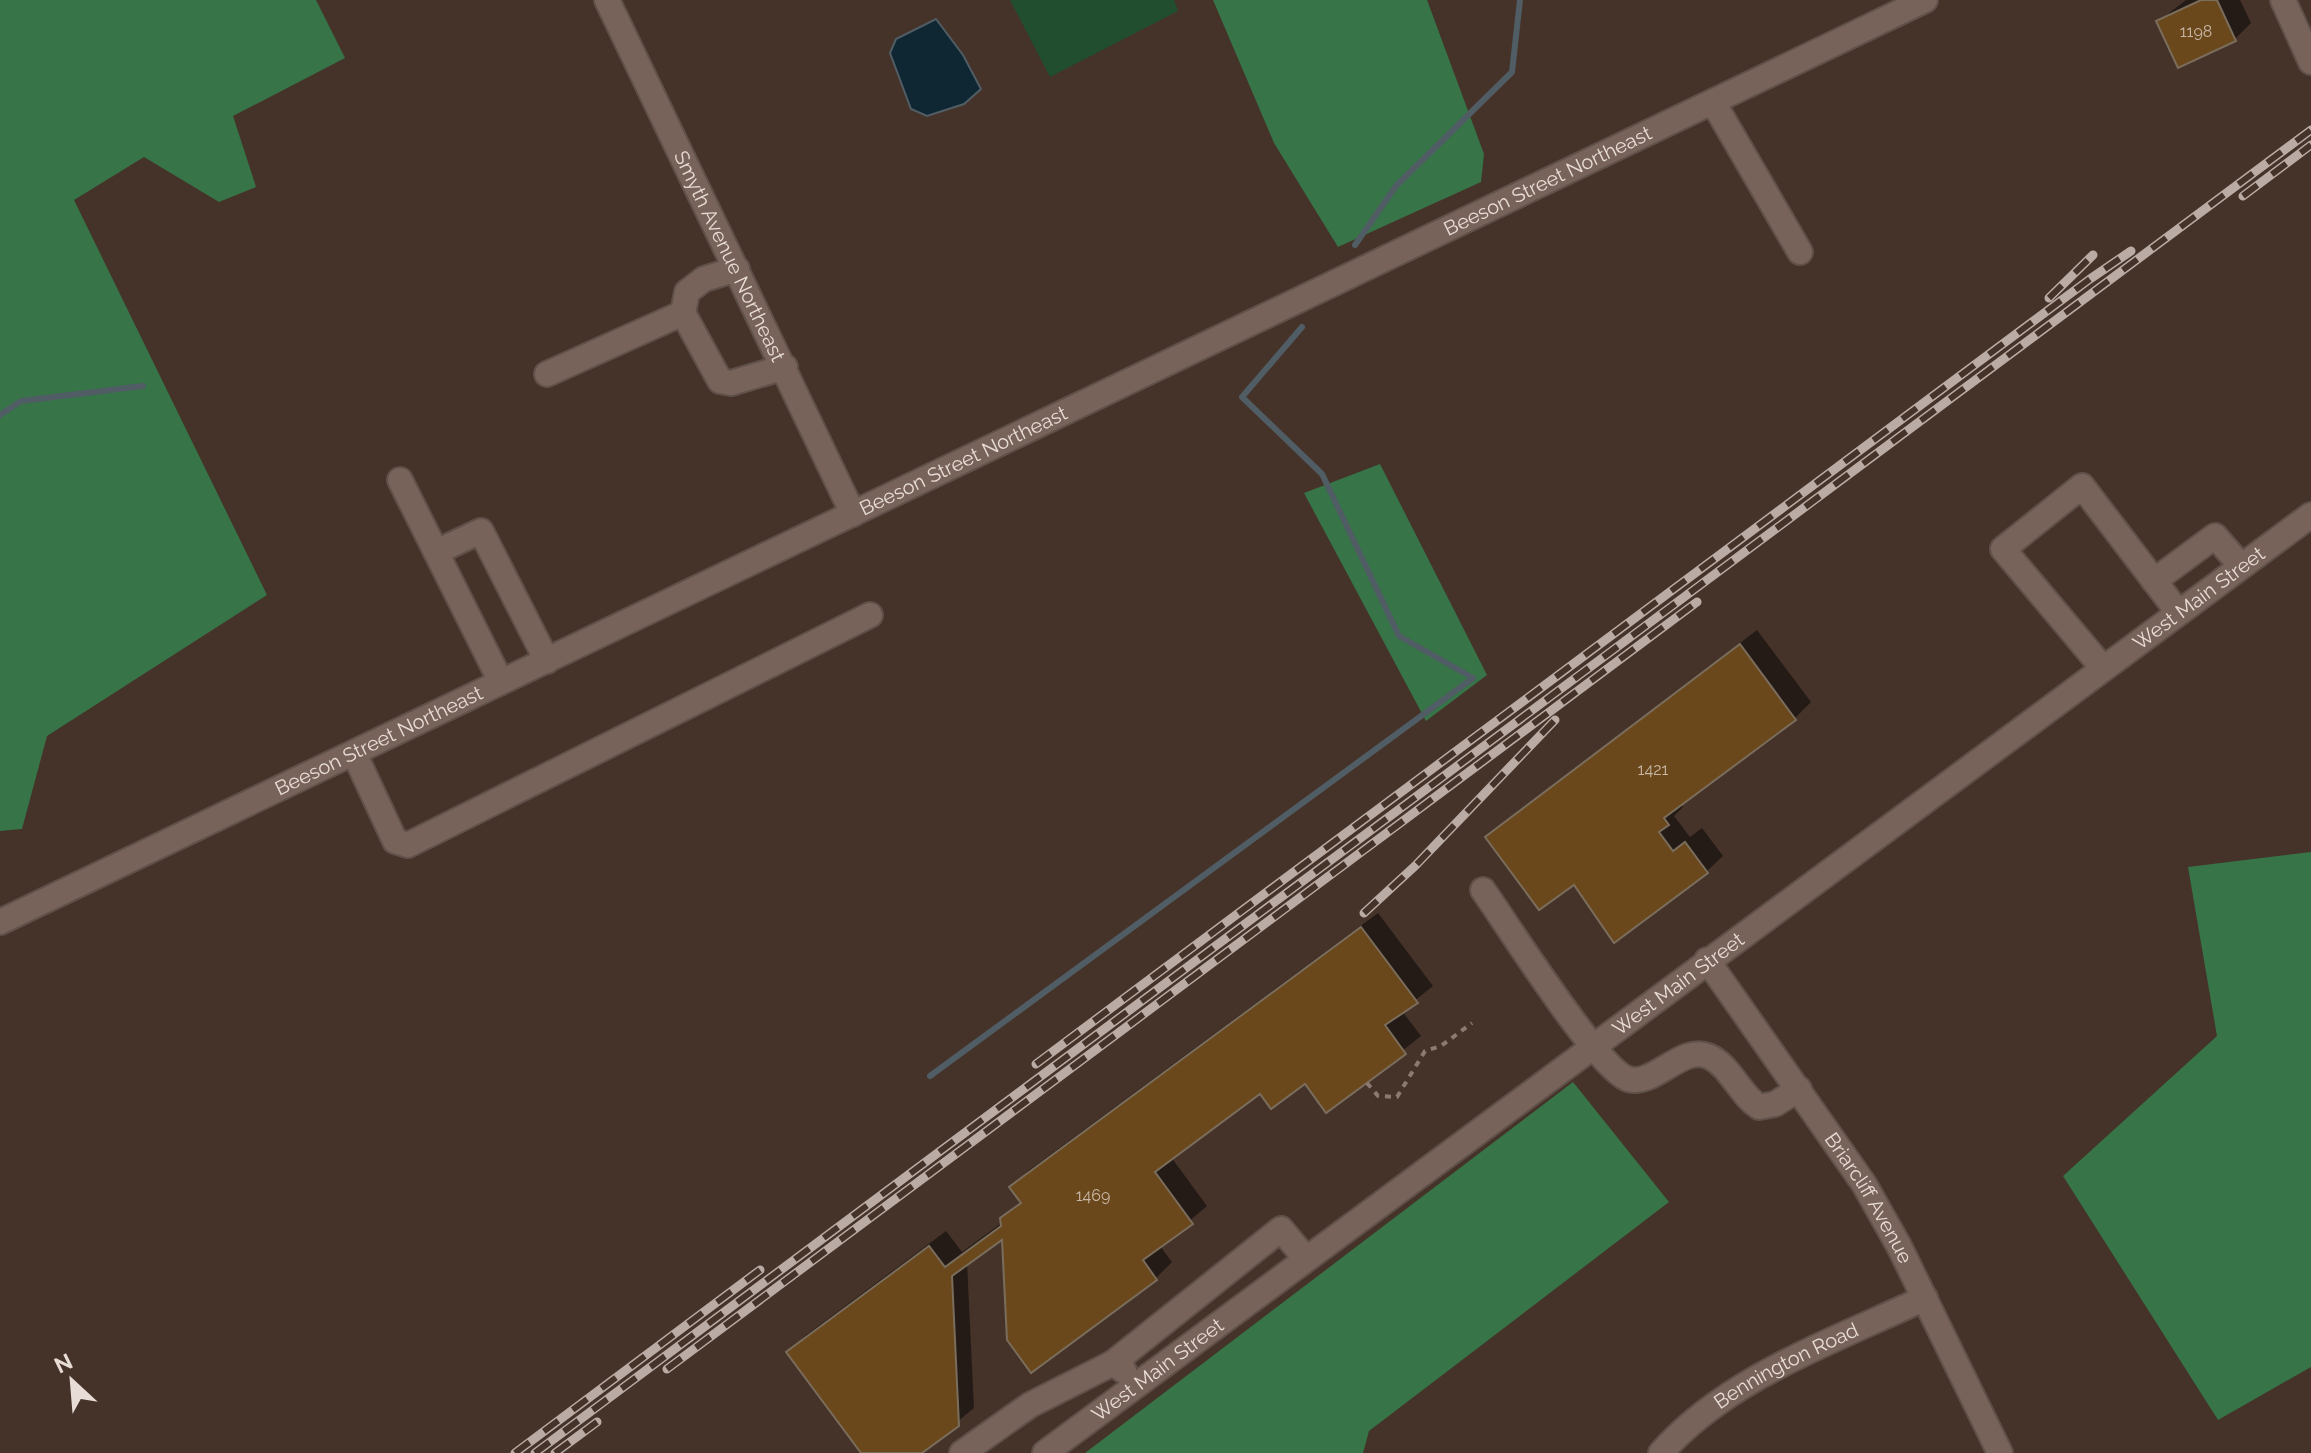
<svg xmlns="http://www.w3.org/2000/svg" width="2311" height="1453" font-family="Raleway,sans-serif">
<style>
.green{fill:#214e2e}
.forest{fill:#377447}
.water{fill:#0f2733;stroke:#505d64;stroke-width:2}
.shadow{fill:#0007}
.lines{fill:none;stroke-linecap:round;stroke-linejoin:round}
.stream{stroke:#505d64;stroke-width:6}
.building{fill:#6a481b;stroke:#7a6d5c;stroke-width:2}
.minor-casing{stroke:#5f5049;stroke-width:28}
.path{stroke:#8a7a72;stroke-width:4;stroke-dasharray:6 6;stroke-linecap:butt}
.minor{stroke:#78635a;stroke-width:24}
.rail-casing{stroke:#baaca5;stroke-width:9}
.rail{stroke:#45332a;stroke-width:6;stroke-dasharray:18;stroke-linecap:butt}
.labels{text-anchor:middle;stroke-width:6;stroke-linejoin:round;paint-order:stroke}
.number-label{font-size:16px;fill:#c8b7a7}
.street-label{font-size:20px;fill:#e8dcd6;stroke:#45332a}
</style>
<rect width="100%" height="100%" fill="#45332a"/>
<!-- green -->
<polygon class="green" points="1010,0 1174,0 1178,11 1050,77"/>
<!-- forest -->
<g class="forest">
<polygon points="0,0 316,0 345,58 233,116 256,187 219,202 144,157 74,200 267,595 47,736 22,829 0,831"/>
<polygon points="1213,0 1427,0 1484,154 1481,182 1338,247 1274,143"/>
<polygon points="1380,464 1487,675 1426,721 1304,493"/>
<polygon points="2311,852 2311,1367 2218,1420 2063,1176 2217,1036 2188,867"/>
<polygon points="1573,1082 1669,1202 1369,1431 1363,1453 1085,1453"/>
</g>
<!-- water -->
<polygon class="water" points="936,19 963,55 981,89 964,104 927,116 911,109 890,53 896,39"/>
<!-- shadow -->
<g class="shadow">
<polygon points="2186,0 2240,0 2251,23 2235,39 2159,21"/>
<polygon points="1757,630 1811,702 1795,718 1680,803 1683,807 1674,816 1690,837 1702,828 1723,856 1707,871 1574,882 1488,837 1504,822"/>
<polygon points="1378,913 1433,986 1402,1011 1421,1036 1327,1110 1306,1081 1260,1091 1171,1157 1207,1206 1160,1246 1172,1262 1156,1278 1003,1236 967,1262 974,1408 919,1453 864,1453 789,1352 805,1336 946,1231 962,1252 1003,1222 1022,1200 1012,1187 1028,1171"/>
</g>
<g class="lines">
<!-- stream -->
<g class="stream">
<polyline points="1355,245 1396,186 1512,72 1520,0"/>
<polyline points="0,415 21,401 143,386"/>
<polyline points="930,1076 1473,678 1399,636 1322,474 1242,397 1302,327"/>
</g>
</g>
<!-- building -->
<g class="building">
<polygon points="2201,0 2217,0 2236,41 2178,68 2156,21"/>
<polygon points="1740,644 1796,720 1664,818 1669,825 1659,832 1673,851 1685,842 1708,873 1614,943 1574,885 1539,910 1485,837"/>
<polygon points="1361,927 1418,1003 1385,1025 1406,1054 1326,1113 1305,1084 1271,1109 1260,1094 1155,1172 1193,1224 1143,1260 1157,1280 1031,1373 1007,1340 1002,1240 952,1276 959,1426 922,1453 861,1453 786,1352 929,1246 945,1267 1001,1226 1000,1218 1021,1203 1009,1187"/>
</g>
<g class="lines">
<defs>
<g id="minor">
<path id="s1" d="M 607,0 L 853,514"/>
<polyline points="2283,0 2311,62"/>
<polyline points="1713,102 1800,252"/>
<polyline points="737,269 704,279 687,292 683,313 720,381 731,383 785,367"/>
<polyline points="547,374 683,313"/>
<polyline points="400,480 501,682"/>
<polyline points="436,552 481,531 547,661"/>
<polyline points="2154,581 2215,536 2241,566"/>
<polyline points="2102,667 2003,549 2082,486 2178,612"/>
<polyline points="354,753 395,841 408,845 870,615"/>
<path d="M 1483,890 C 1507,924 1598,1069 1628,1079 C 1654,1087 1681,1045 1708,1056 C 1730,1065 1739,1094 1759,1107 L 1775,1104 L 1799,1089"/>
<path id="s2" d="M 0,922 L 1925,0"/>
<path id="s3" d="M 1707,960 L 1864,1184 L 1899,1246 L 2000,1453"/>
<polyline points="1113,1363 1281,1229 1306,1259"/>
<polyline points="962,1453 1030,1405 1113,1363 1124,1371"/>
<path id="s4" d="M 1045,1453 L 2311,515"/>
<path id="s5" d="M 1661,1453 C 1728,1377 1836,1340 1925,1298"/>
</g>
</defs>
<!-- minor casing -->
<use href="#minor" class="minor-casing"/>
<!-- path -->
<polyline class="path" points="1367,1083 1378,1096 1397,1097 1425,1051 1441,1046 1472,1023"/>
<!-- minor -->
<use href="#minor" class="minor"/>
<defs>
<g id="rail">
<polyline points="2243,196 2311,145"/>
<polyline points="2049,298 2093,255"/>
<polyline points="1364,913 1415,866 1555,720"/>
<polyline points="1036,1064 2090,279 2131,251"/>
<polyline points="667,1369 1697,602"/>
<polyline points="515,1453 760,1270"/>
<polyline points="535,1453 2311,130"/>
<polyline points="555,1453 597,1422"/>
</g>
</defs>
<!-- rail casing -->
<use href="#rail" class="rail-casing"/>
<!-- rail -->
<use href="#rail" class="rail"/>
</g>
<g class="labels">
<!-- number labels -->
<g class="number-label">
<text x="2196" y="37">1198</text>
<text x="1653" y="775">1421</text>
<text x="1093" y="1201">1469</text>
</g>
<!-- street labels -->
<g class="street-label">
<text dy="7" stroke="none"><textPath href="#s2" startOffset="1716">Beeson Street Northeast</textPath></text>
<text dy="7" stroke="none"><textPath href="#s1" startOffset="284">Smyth Avenue Northeast</textPath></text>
<text dy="7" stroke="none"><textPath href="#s2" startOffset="1068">Beeson Street Northeast</textPath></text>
<text dy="7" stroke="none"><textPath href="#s4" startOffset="1436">West Main Street</textPath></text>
<text dy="7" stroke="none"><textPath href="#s2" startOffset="420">Beeson Street Northeast</textPath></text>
<text dy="7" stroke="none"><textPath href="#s4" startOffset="788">West Main Street</textPath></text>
<text dy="7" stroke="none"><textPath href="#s3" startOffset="288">Briarcliff Avenue</textPath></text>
<text dy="7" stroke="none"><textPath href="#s5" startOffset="154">Bennington Road</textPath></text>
<text dy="7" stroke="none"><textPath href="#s4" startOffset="140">West Main Street</textPath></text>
</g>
</g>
<!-- north arrow -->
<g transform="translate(72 1381) rotate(334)" stroke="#45332a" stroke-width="6" paint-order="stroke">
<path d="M0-6L14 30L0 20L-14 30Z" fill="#e8dcd6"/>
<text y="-12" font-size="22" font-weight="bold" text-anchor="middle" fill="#e8dcd6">N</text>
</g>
</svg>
